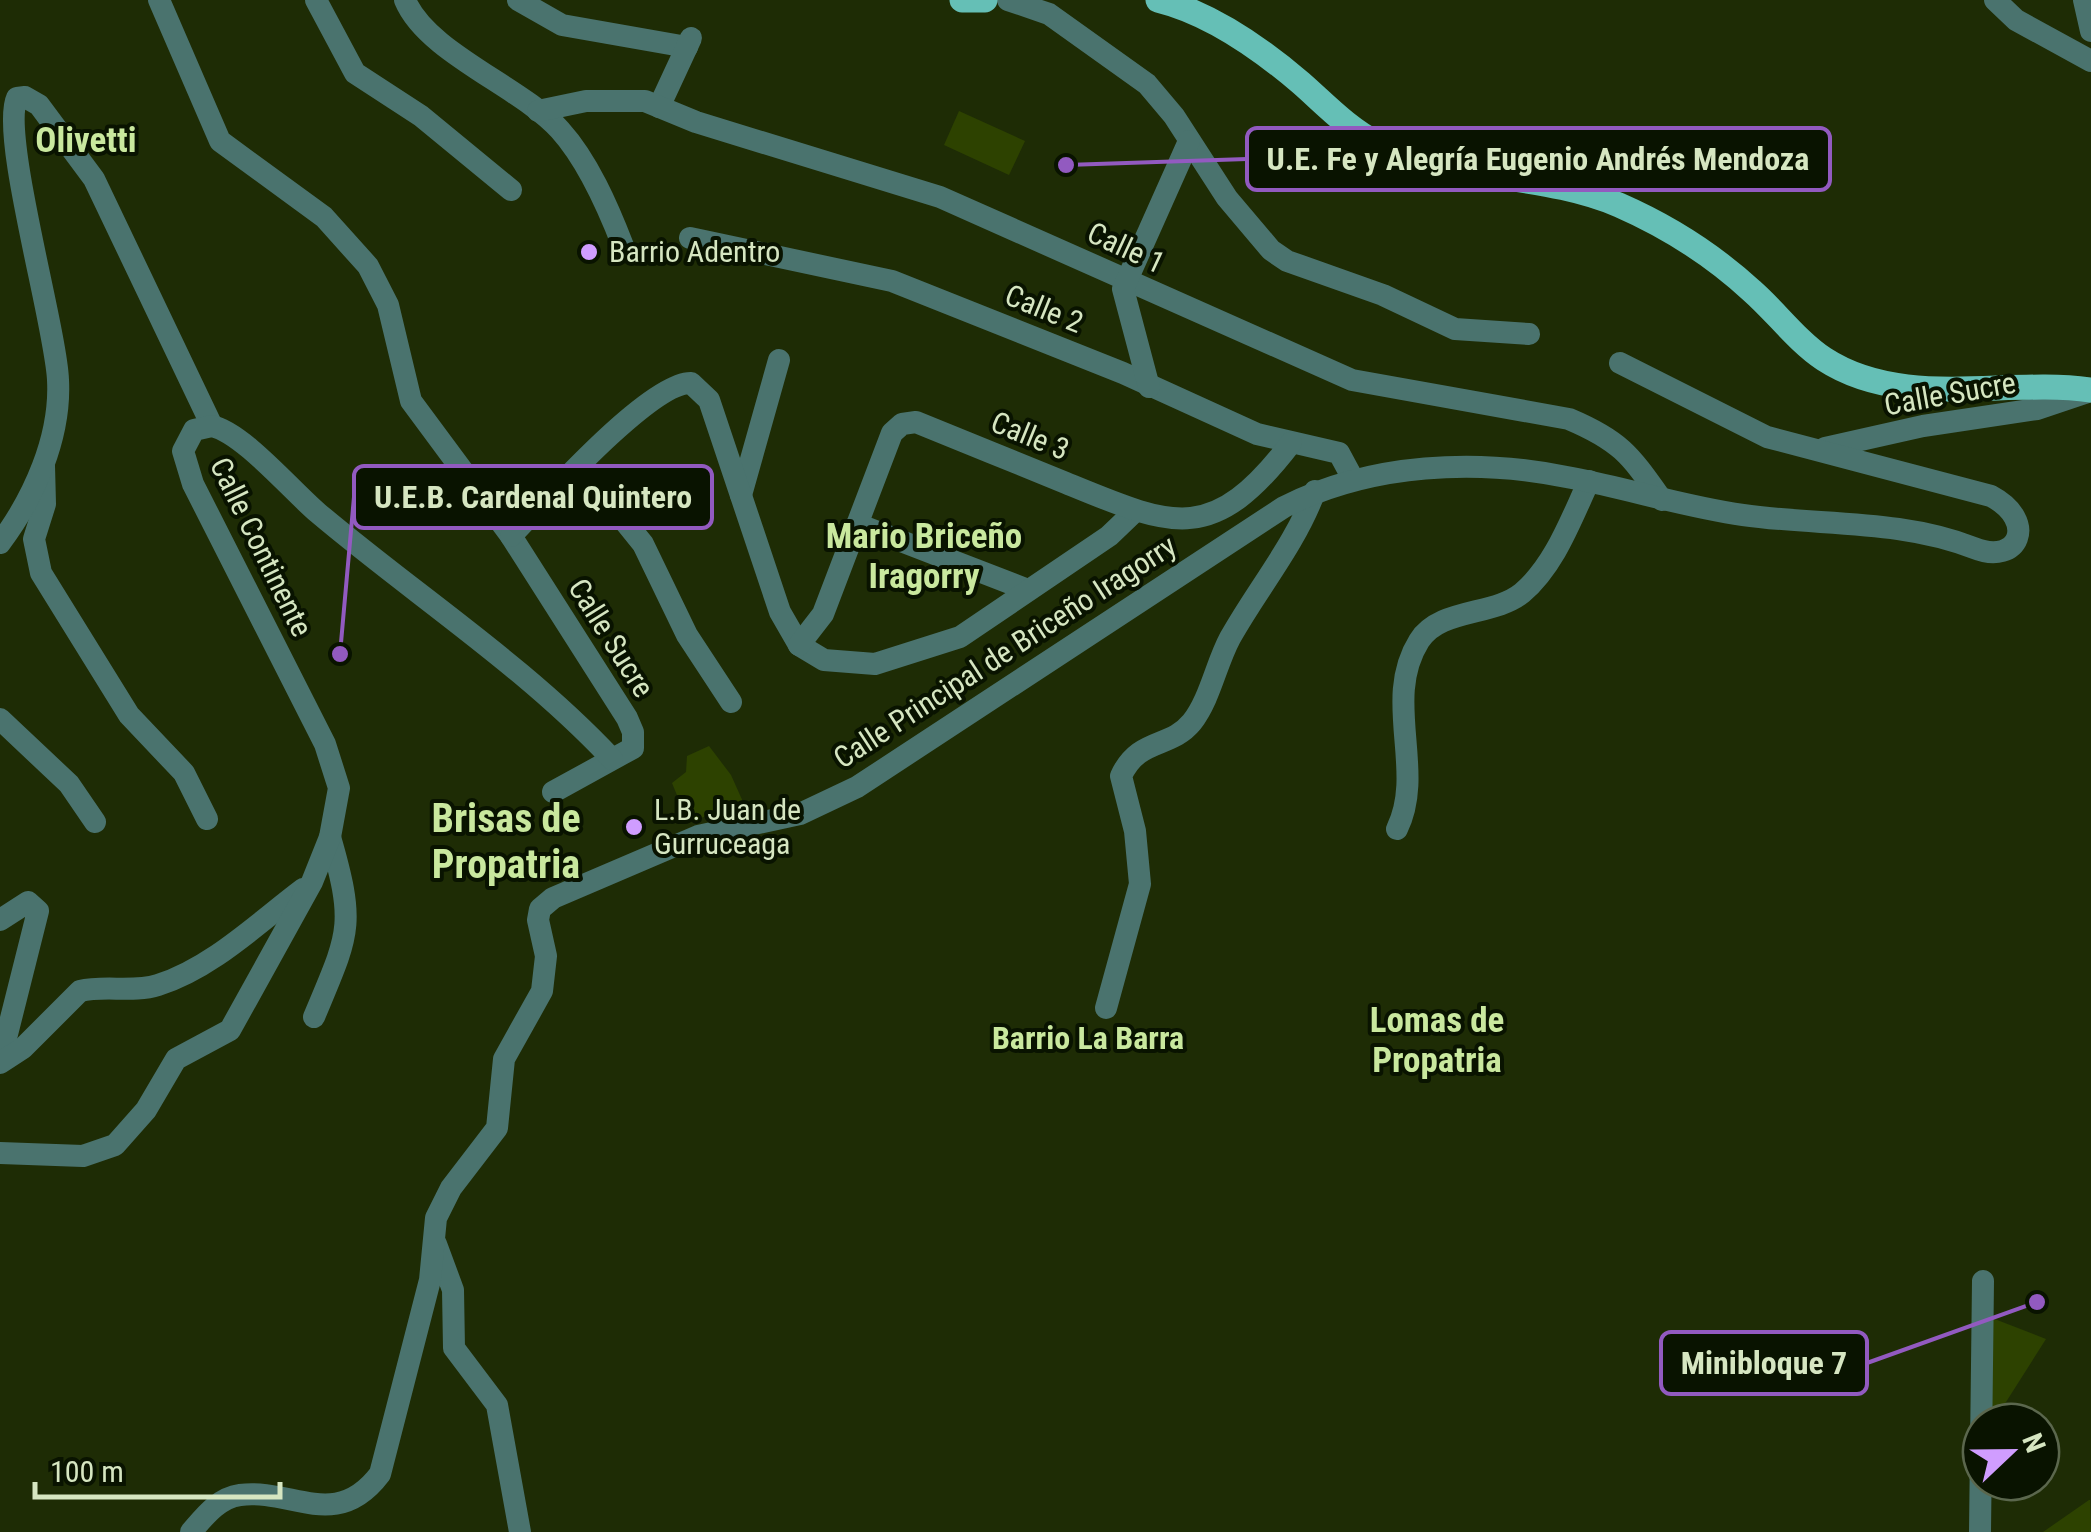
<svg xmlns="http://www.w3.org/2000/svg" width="2091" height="1532" font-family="'Roboto Condensed',sans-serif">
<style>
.green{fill:#2d4200}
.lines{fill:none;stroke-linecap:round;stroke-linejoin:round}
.minor{stroke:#4a736e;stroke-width:22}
.major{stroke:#65bfb6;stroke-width:25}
.poi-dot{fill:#d09dff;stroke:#091300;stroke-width:4}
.labels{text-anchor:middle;stroke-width:8;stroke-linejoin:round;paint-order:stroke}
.street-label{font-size:30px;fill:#d6e6c1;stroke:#091300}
.poi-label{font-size:30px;fill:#d6e6c1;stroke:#091300;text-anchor:start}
.neighbourhood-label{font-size:32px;font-weight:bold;fill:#c9e89e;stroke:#091300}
.quarter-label{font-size:35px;font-weight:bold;fill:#c9e89e;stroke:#091300}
.district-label{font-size:40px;font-weight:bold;fill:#c9e89e;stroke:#091300}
.leader{fill:none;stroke:#925ac0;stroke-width:4}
.callout-dot{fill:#925ac0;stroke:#091300;stroke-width:4}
.callout{fill:#091300;stroke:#925ac0;stroke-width:4}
.callout-label{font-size:32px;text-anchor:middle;font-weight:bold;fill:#d6e6c1}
</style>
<rect width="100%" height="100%" fill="#1e2c05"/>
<!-- green -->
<g class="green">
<polygon points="959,111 1025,141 1009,175 944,145"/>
<polygon points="709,746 731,775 744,804 688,822 672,783 686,772 687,756"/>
<polygon points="1992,1318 2046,1339 1999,1413 1999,1422 1986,1422"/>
<polygon points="2090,1500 2091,1532 2043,1532 2089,1500"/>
</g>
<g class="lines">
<!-- minor -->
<g class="minor">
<polyline points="159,0 220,141 324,217 368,266 388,305 411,401 511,536 627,718 633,732 633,748 553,792"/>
<polyline points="316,0 355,73 421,116 511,190"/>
<path d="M 405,0 C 427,53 522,87 560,130 C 588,161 608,207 623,246"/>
<polyline points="518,0 562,25 687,47"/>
<polyline points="1008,0 1049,14 1147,84 1174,116 1227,198 1271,250 1287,261 1383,295 1455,329 1529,334"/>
<polyline points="1995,0 2016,20 2091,61"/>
<polyline points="2084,0 2091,31"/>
<polyline points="659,107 691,38"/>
<path d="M 538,111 L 586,101 L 645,101 L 696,122 L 940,197 L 1352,380 L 1569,419 C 1621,441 1630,455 1662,500"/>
<polyline points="690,238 892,281 1123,373 1257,434 1339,453 1353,479"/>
<polyline points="1149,387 1123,289 1189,141"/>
<polyline points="1825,448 1923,426 2037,409 2091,391"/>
<polyline points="44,466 45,504 34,539 41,573 129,715 184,773 207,819"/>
<polyline points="580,466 643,544 687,635 731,702"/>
<polyline points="741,495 779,360"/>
<polyline points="857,524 1028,590"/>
<path d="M 511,536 C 543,503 650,382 691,383 L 709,400 L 780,612 L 799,645 L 824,660 L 875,664 L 960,637 L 1109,536 L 1133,513"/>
<path d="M 0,543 C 34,498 61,437 58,380 C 56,327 0,134 17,98 L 25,97 L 39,105 L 94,179 L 212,426"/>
<path d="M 799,645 L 823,614 L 892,433 L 902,424 L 916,422 C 966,442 1016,463 1066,483 C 1173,527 1212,546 1291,443"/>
<polyline points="0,719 69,784 95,822"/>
<path d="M 1397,829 C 1426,770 1382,700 1419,641 C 1439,608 1494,616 1522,593 C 1555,565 1571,519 1589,481"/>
<polyline points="0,920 28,902 38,911 0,1062"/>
<path d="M 1106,1008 L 1140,884 L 1135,831 L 1121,776 C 1139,737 1170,749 1192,722 C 1210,699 1216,664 1230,638 C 1258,588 1295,545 1315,491"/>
<path d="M 314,1017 C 349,933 356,927 330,837"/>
<path d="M 0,1063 L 23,1048 L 80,991 C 105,985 133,993 158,985 C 212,968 259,922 303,889"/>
<path d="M 0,1153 L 83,1156 L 115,1145 L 146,1110 L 176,1059 L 230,1030 L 312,882 L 330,837 L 339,788 L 325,744 L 193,484 L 183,451 L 194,430 L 212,426 C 243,433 291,490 318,513 C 415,595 525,666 612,759"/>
<polyline points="436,1244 453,1290 454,1348 497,1405 520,1532"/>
<path d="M 191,1532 C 204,1517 218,1498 240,1495 C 292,1488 336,1532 380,1474 L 430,1280 L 436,1218 L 451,1188 L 497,1128 L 504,1059 L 542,991 L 546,956 L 538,920 L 540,909 L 553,898 L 698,836 L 800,814 L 857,787 L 1284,507 C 1371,463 1477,458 1572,478 C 1630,489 1685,507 1743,515 C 1820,526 1900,519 1974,548 C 2019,566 2038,521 1991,496 L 1767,437 L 1620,363"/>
<polyline points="1980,1532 1983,1281"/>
</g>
<!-- major -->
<g class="major">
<polyline points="962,0 985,0"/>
<path d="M 1158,0 C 1211,13 1260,48 1301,83 C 1325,104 1348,129 1378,144 C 1453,182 1542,172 1619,205 C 1667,226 1714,256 1752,291 C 1776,312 1797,341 1824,359 C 1902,410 2005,378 2091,390"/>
</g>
</g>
<!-- markers -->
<g class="poi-dot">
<circle cx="589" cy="252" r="10"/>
<circle cx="634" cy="827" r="10"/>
</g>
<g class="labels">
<!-- street labels -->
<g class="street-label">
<text transform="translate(1126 248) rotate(25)" y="10">Calle 1</text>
<text transform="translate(1044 309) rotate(22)" y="10">Calle 2</text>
<text transform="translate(1950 394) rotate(-10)" y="10">Calle Sucre</text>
<text transform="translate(1030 436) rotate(22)" y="10">Calle 3</text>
<text transform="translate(261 547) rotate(64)" y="10">Calle Continente</text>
<text transform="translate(611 638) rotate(58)" y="10">Calle Sucre</text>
<text transform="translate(1005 652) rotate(-33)" y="10">Calle Principal de Briceño Iragorry</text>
</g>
<!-- poi labels -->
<g class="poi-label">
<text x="609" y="262">Barrio Adentro</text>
<text x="654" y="820">L.B. Juan de<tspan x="654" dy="34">Gurruceaga</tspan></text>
</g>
<!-- neighbourhood labels -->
<g class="neighbourhood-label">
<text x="1088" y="1049">Barrio La Barra</text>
</g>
<!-- quarter labels -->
<g class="quarter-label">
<text x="86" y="152">Olivetti</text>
<text x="924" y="548">Mario Briceño<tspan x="924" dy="40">Iragorry</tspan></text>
<text x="1437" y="1032">Lomas de<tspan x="1437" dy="40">Propatria</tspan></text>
</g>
<!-- district labels -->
<g class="district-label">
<text x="506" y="832">Brisas de<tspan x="506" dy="46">Propatria</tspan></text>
</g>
</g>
<!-- callouts -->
<path class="leader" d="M1066 165L1247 159M340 654L354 497M2037 1302L1867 1363"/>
<g class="callout-dot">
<circle cx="1066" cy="165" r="10"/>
<circle cx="340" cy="654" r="10"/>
<circle cx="2037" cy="1302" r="10"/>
</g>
<g class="callout">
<rect x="1247" y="128" width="583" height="62" rx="10"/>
<rect x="354" y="466" width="358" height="62" rx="10"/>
<rect x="1661" y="1332" width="206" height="62" rx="10"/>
</g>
<g class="callout-label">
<text x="1538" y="170">U.E. Fe y Alegría Eugenio Andrés Mendoza</text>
<text x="533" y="508">U.E.B. Cardenal Quintero</text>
<text x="1764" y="1374">Minibloque 7</text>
</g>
<!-- north arrow -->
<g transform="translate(2011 1452) rotate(68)"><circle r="48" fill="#091300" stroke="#5b674d" stroke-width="2.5"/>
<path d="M0-8L18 38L0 25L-18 38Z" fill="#d09dff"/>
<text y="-15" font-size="28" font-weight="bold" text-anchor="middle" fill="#d6e6c1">N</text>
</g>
<!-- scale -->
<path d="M35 1482v15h245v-15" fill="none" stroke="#d6e6c1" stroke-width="5"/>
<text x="50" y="1482" font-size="30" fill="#d6e6c1" stroke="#091300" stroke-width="8" paint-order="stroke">100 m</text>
</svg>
